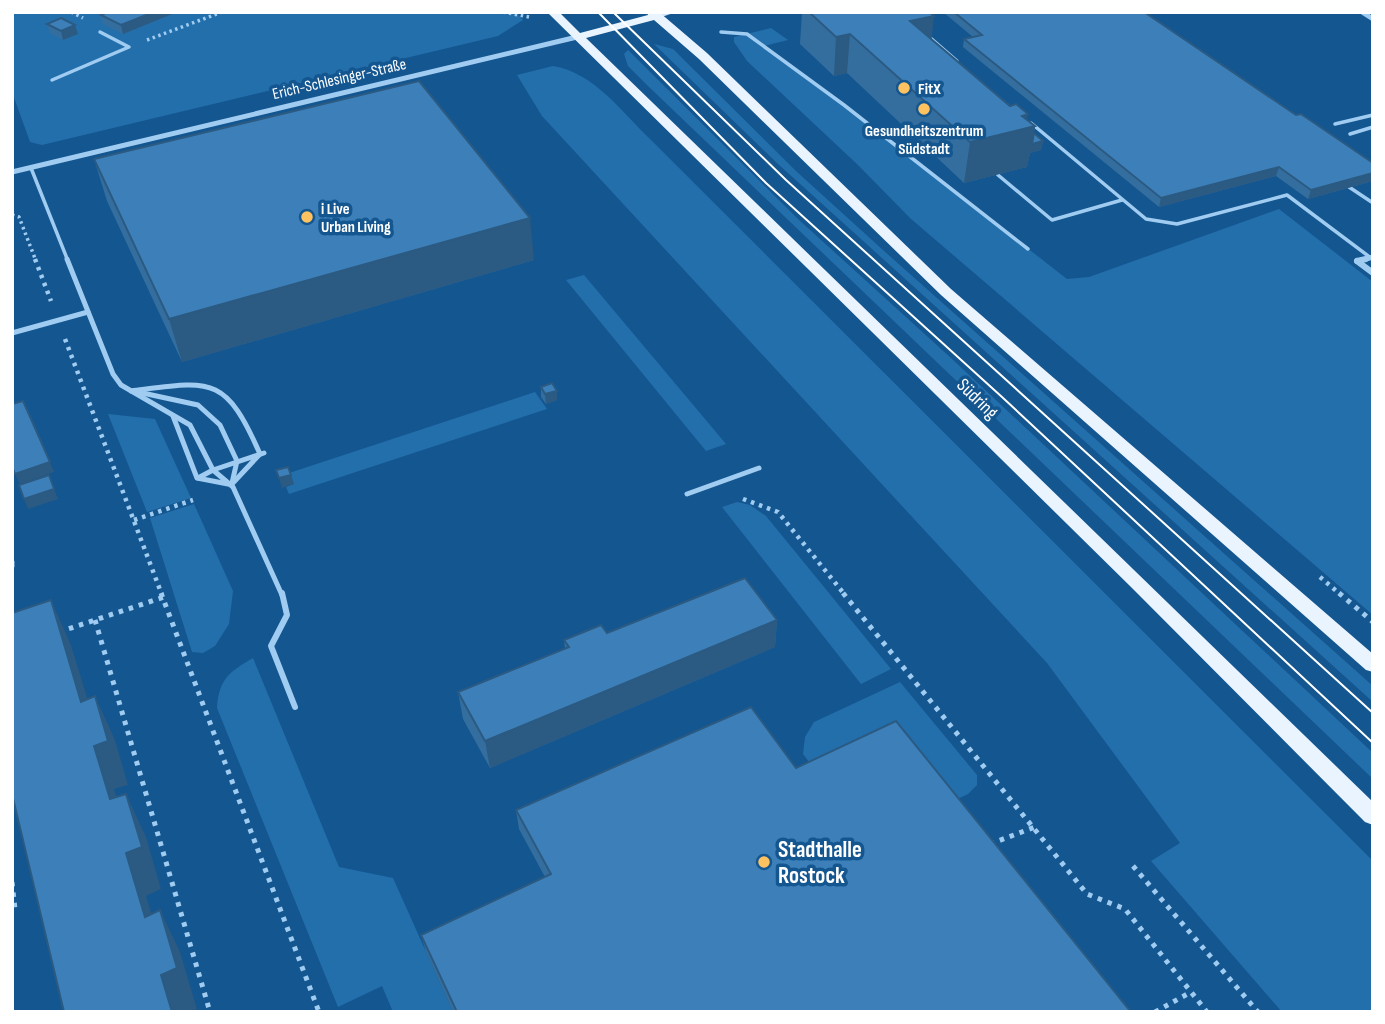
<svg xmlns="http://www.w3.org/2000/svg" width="1385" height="1024" font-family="'Sofia Sans Condensed',sans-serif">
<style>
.green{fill:#236fac}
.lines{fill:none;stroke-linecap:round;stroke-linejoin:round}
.path-far2{stroke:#a0ccf1;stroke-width:3.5;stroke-dasharray:2.5 3.5;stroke-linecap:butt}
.path-far1{stroke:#a0ccf1;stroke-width:4.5;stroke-dasharray:3.5 5;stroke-linecap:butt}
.path{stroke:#a0ccf1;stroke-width:5;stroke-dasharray:4.5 6;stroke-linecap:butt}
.lane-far2{stroke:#a0ccf1;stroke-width:3.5}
.lane-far1{stroke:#a0ccf1;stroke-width:5}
.lane{stroke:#a0ccf1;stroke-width:6}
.street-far1{stroke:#a0ccf1;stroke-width:5}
.street{stroke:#a0ccf1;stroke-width:6}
.secondary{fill:#cfe6fb;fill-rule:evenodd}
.primary{fill:#eaf4ff;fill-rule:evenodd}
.tram{stroke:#fff;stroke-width:2}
.wall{fill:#346e9f}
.shaded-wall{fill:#2b5a82}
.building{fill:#3d80b9;stroke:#2b5a82;stroke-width:2}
.poi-dot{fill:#ffc260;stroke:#145690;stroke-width:2.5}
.labels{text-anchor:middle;stroke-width:7;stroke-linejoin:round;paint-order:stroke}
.far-street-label{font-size:16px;fill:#fff;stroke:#145690}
.far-poi-label{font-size:16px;font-weight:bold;fill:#fff;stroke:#145690;text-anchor:start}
.street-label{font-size:19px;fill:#fff;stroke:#145690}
.near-poi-label{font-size:23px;font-weight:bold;fill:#fff;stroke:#145690;text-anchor:start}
</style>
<rect width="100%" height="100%" fill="#145690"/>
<!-- green -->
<g class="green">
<polygon points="12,12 516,12 523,20 498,36 42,145 30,142 12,92"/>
<polygon points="771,28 788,40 764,46 844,105 1067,279 1089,277 1279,209 1373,282 1373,615 910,218 858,165 747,61 734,42 734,37"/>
<polygon points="654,44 673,49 796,171 883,250 1373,686 1373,702 778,164"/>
<polygon points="628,50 798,219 951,358 1373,753 1373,779 648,86 628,66 624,54"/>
<path d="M 553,66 C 593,72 622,112 649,138 L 1373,861 L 1373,1012 L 1282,1012 L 1151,861 L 1180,843 L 1047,663 L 542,116 L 517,75 Z"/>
<polygon points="584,275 726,444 706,451 566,280"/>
<polygon points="535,392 547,409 289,494 286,487 294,484 280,476"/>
<polygon points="108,414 155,419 191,498 147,512"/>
<polygon points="737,502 750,505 766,516 891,669 861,684 722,507"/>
<polygon points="194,504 233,591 229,624 215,646 203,653 192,652 150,518"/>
<path d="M 253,658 L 339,867 L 393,878 L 453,1012 L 393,1012 L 382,986 L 338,1007 L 217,708 C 219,679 229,672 253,658 Z"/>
<polygon points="900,682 977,775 977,785 968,794 945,805 819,775 803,754 805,737 814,722"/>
</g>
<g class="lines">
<!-- path-far2 -->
<g class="path-far2">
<polyline points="71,12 83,18"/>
<polyline points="503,12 529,17"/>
<polyline points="147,40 222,12"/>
<polyline points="12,215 19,217 36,261"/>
</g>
<!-- path-far1 -->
<g class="path-far1">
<polyline points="35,259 51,301"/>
<polyline points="65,339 162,595"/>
<polyline points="743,499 778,512 845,595"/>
<polyline points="134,520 193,500"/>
<polyline points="1320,577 1341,595"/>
</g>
<!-- path -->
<g class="path">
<polyline points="161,593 319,1012"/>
<polyline points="843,593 1087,894 1125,909 1207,1012"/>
<polyline points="1339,593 1373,622"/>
<polyline points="95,620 210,1012"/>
<polyline points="59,632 164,597"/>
<polyline points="990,844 1035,827"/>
<polyline points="1133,866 1258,1012"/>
<polyline points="12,882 15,909 12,911"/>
<polyline points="1155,1012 1191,992"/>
</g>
<!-- lane-far2 -->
<g class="lane-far2">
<polyline points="721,32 747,34 844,105 1028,249"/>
<polyline points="927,35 957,61"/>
<polyline points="52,80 129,47 100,32"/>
<polyline points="1031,123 1146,219 1177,224 1287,195 1371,258"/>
<polyline points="1335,124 1373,115"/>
<polyline points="1350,134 1373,127"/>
<polyline points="31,168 68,261"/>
<polyline points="998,175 1052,220 1122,200"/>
<polyline points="1349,187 1373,203"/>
</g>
<!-- lane-far1 -->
<g class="lane-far1">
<polyline points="67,259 113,374 121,385 190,425 213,470 233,487 282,595"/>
<polyline points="12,333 88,312"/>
<path d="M 131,391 C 211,381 225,374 260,454 L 231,485"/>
<polyline points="138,392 198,405 220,425 237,461 232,483"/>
<polyline points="173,416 197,478 228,484"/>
<polyline points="198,478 213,470 264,453"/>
<polyline points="687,494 759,468"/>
<polyline points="12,562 12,566"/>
</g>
<!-- lane -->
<polyline class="lane" points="282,593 287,615 271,646 295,707"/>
<!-- street-far1 -->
<g class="street-far1">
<polyline points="1362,12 1373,19"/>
<polyline points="12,172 577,37"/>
<polyline points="1359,261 1373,257"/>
</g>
<!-- street -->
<g class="street">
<polyline points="1357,261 1373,273"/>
<polyline points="1357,261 1366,259"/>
</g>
<!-- secondary -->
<polygon class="secondary" points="660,12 676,12 656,19 651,16"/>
<!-- primary -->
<polygon class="primary" points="547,12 559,12 580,33 648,15 647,12 659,12 707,53 951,289 1373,654 1373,672 1366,670 941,295 699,59 654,20 586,38 1373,802 1373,825 1365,822 1132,588"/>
<!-- tram -->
<g class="tram">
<polyline points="598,12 766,183 1002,397 1373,743"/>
<polyline points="613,12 786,180 1373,713"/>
</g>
</g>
<!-- wall -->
<g class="wall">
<polygon points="99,12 177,12 123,34 103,24 101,15 103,14"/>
<polygon points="802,12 929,12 931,39 1035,126 1034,133 1043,141 1041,150 1030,153 1027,167 964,183 847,73 834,76 800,44"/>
<polygon points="943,12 1145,12 1296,115 1373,163 1373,181 1308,199 1276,176 1159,207 963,47 964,39 973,37"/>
<polygon points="47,24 75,25 78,34 63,40 50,33"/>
<polygon points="94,159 534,260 182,362 107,201"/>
<polygon points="541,387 557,400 546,404 541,397"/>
<polygon points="777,620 775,647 490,768 463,719 458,692 565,649 564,640 607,633"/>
<polygon points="516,810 1131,1012 453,1012 426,952 421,935 545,877 519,829"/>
</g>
<!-- shaded-wall -->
<g class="shaded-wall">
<polygon points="154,12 177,12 123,34 121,25"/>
<polygon points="934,16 930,55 910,21"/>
<polygon points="75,25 78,34 63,40 61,31"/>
<polygon points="850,34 847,73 834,76 836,37"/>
<polygon points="1028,114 1025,129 1035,126 1032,144 1043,141 1041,150 1030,153 1027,167 964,183 970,142 1022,116"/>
<polygon points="1279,167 1276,176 1159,207 1161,198"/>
<polygon points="1373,173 1373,181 1308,199 1311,190"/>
<polygon points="530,218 534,260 182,362 169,319"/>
<polygon points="557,391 557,400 546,404 545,394"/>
<polygon points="50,462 54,472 20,484 15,474"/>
<polygon points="291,475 294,484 282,488 279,478"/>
<polygon points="54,489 58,499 28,509 24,499"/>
<polygon points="51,600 71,645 101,743 95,696 115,740 128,785 114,789 131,843 110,799"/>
<polygon points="777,620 775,647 490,768 485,741"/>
<polygon points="126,794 146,837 161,889 146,896 165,958 145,917 126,853"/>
<polygon points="160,910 180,952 197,1009 191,1012 172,1012 161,975"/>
</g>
<!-- building -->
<g class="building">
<polygon points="108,12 154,12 121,25 101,15"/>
<polygon points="809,12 929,12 934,16 910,21 1010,106 1016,104 1028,114 1022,116 1035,126 970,142 850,34 836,37"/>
<polygon points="954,12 1144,12 1296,115 1301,114 1373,163 1373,173 1311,190 1279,167 1161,198 964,39 982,35"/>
<polygon points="61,18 75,25 61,31 47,24"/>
<polygon points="419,81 530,218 169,319 94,159"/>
<polygon points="1034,133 1043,141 1032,144"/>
<polygon points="552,383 557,391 545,394 541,387"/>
<polygon points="23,401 50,462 15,474 12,467 12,404"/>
<polygon points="288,467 291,475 279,478 276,470"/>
<polygon points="49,475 54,489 24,499 19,485"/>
<polygon points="745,578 777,620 485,741 458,692 569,647 564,640 601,625 607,633"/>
<polygon points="51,600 81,702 95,696 108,741 94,746 110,799 126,794 142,847 126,853 145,917 160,910 177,968 161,975 172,1012 64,1012 12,794 12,613"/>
<polygon points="751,707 796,768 896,721 1131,1012 457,1012 421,935 551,874 516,810"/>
</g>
<!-- markers -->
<g class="poi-dot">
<circle cx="904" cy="88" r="7"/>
<circle cx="924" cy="109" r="7"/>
<circle cx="307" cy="217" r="7"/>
<circle cx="764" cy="862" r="7"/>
</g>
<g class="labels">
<!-- far-street labels -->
<g class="far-street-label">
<text transform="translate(339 78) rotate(-13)" y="6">Erich-Schlesinger-Straße</text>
</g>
<!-- far-poi labels -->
<g class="far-poi-label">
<text x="918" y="94">FitX</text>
<text x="924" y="136" text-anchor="middle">Gesundheitszentrum<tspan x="924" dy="18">Südstadt</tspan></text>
<text x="321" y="214">i Live<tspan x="321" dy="18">Urban Living</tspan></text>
</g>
<!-- street labels -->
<g class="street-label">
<text transform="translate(978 398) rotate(44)" y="7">Südring</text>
</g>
<!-- near-poi labels -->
<g class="near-poi-label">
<text x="778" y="857">Stadthalle<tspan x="778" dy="26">Rostock</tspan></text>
</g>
</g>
<!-- border -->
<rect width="1385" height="1024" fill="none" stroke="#ffffff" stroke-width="28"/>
</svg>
